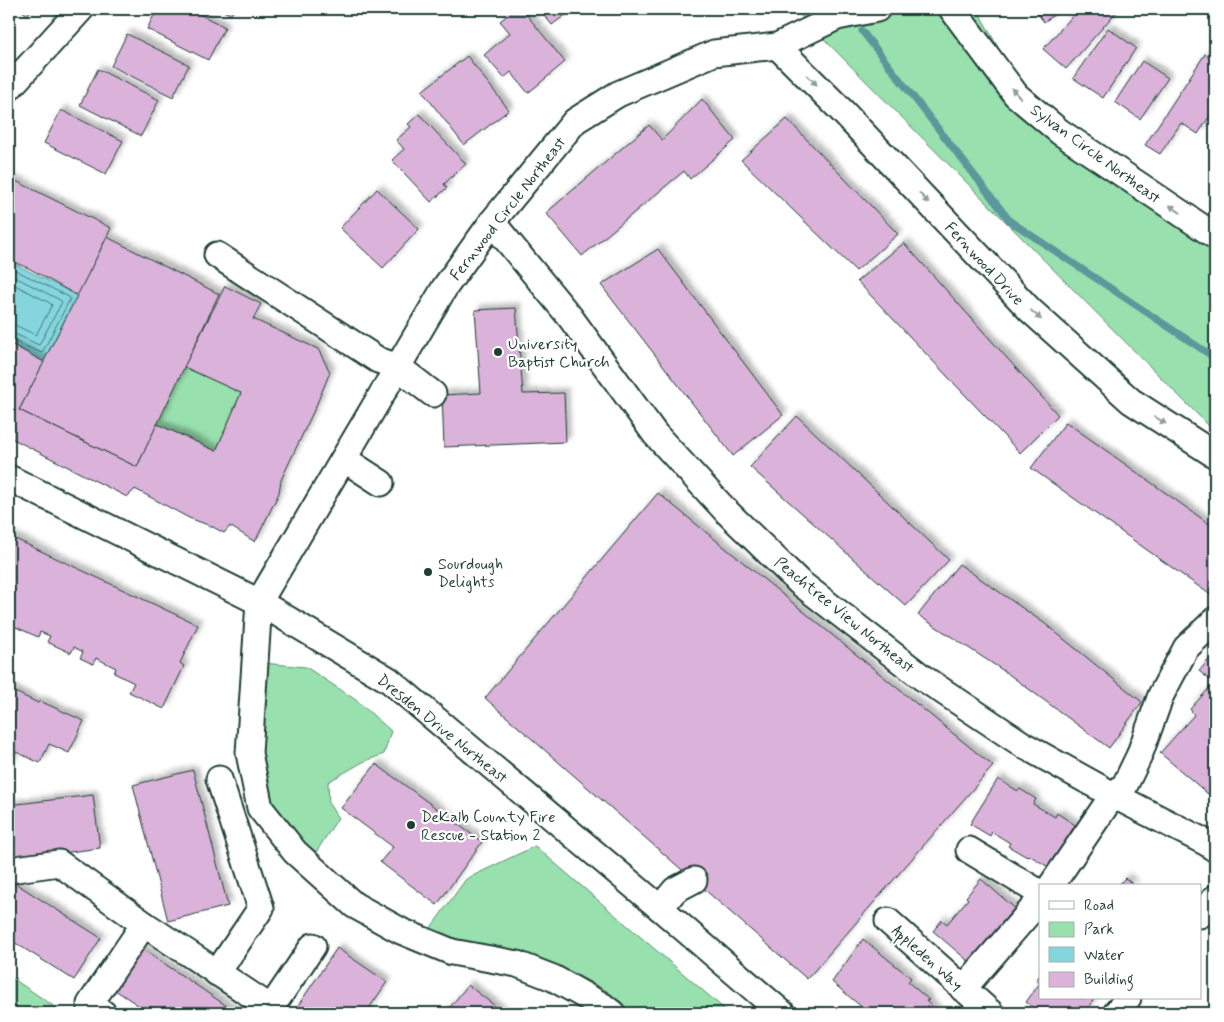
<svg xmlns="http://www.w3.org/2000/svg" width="1224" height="1022" font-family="Mynerve,sans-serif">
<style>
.green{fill:#98e0ae;stroke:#5c8e71}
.water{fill:#85d5df;stroke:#5c989b}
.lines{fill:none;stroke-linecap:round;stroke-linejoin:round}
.shore{stroke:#487a78;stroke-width:1}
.stream{stroke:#5c989b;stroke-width:7}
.building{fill:#dab2da;stroke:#1f3d34;filter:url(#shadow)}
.minor-casing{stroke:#1f3d34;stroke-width:29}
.minor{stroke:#fff;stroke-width:25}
.oneway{fill:#8f9e9a}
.poi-dot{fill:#1f3d34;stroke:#fff;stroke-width:2}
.labels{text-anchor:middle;stroke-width:4.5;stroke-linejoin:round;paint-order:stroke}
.street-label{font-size:16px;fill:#1f3d34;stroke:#fff}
.poi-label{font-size:16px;fill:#1f3d34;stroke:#fff;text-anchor:start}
</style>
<defs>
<filter id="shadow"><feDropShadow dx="4.5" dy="-4.5" stdDeviation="2.5" flood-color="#0004"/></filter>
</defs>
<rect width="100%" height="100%" fill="#fff"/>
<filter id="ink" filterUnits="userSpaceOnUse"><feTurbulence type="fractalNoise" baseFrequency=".02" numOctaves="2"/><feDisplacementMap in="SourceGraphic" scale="10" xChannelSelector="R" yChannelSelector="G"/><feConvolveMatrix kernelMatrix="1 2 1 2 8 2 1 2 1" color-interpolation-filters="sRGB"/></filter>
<g filter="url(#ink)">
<!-- green -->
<g class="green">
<polygon points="803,9 977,9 1019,86 1215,236 1215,432 796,11"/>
<polygon points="184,367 241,393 216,451 157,424"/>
<polygon points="263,663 306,667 356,700 391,731 384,754 363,762 328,782 329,804 338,818 313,857 288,827 270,799 261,748"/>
<polygon points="535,846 729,1013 632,1013 607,991 562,967 490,948 427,933 466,879"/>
<polygon points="9,976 64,1013 9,1013"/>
</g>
<!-- water -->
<polygon class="water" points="9,261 78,296 44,362 9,343"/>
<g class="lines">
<!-- shore -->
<g class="shore">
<polyline points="9,267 69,297 70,299 42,353 9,339"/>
<polyline points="9,274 60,300 62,302 39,345 15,334 9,333"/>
<polyline points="9,282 50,303 52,305 36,335 17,326 9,325"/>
</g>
<!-- stream -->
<polyline class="stream" points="862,31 1010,221 1215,358"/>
</g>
<!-- building -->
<g class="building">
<polygon points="20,9 33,9 27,15"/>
<polygon points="157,9 189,9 225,27 208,60 147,29"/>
<polygon points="220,9 234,9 231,15"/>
<polygon points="515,9 522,9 565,62 528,93 511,72 504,78 484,55 510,33 500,21"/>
<polygon points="539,9 573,9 552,25"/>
<polygon points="1034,9 1062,9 1044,22"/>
<polygon points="1079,9 1118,10 1066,69 1043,49"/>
<polygon points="1108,28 1136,48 1103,98 1073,78"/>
<polygon points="127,34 189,65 173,97 111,66"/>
<polygon points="1205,54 1215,60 1215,108 1198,134 1181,123 1160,154 1145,145"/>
<polygon points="467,56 509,110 464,145 422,91"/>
<polygon points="1142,61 1168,78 1140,119 1115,102"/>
<polygon points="98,69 159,100 141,136 80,105"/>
<polygon points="702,99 735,140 690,179 684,171 582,256 546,213 649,125 662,140"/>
<polygon points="61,110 123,141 106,174 44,143"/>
<polygon points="419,114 466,164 444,184 447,188 431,202 392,160 404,149 396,140 411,127 408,124"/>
<polygon points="787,119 898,234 856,271 741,160"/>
<polygon points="9,180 18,182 111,228 78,296 30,269 9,260"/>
<polygon points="377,189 419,229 383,268 340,228"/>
<polygon points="107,237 219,294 137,467 19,410"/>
<polygon points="904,243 1058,415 1020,453 857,281"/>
<polygon points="658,249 783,415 733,456 601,285"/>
<polygon points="225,286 261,304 253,319 318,349 330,372 316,406 281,480 279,493 255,542 230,526 224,533 211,526 189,518 135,489 127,497 9,437 9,343 44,362 19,410 137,467 157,424 216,451 241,393 184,367"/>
<polygon points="516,308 523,394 564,393 566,442 444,447 442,395 481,393 475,310"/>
<polygon points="797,416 949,560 906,606 750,467"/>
<polygon points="1066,422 1215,528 1215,598 1031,468"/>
<polygon points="658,493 993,766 807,979 485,698"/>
<polygon points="9,536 198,625 180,663 184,666 164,709 129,692 134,683 114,673 116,668 96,658 93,664 80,658 83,652 74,647 71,653 47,642 50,636 40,632 38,637 9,624"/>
<polygon points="959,564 1044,623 1142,702 1109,748 1007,673 918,615"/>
<polygon points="1215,653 1215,786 1208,794 1160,753 1194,715 1190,709 1214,683 1199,671"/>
<polygon points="9,689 38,703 40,701 84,721 69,753 49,744 40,763 16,752 9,767"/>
<polygon points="376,764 482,842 437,905 380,862 393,847 341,808"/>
<polygon points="193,770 228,906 168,921 133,785"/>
<polygon points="998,779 1018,791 1020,789 1036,799 1033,804 1055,817 1057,813 1075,825 1050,868 1029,855 1027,857 1008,846 1010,843 992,832 990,836 970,824"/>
<polygon points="93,795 100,848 9,860 9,805"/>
<polygon points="1125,878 1135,886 1118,886"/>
<polygon points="981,879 1018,911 974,966 933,931 942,920 947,924 968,899 966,897"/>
<polygon points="15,883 101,938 74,980 9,939 9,893"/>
<polygon points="863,939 911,978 908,982 929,1000 926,1001 939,1013 862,1013 864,1009 832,982"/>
<polygon points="140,947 237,1013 150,1013 112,988"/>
<polygon points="337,948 387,982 366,1013 293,1013"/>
<polygon points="1040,975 1040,998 1094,998 1085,1013 1039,1013 1026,1002 1040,983 1036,980"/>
<polygon points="468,985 504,1013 445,1013"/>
</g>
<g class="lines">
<defs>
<g id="minor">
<polyline points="952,9 1016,95 1060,132 1215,236"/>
<polyline points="777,46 842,111 1030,310 1131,401 1215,455"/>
<polyline points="9,88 81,9"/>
<polyline points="492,222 570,317 655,434 727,512 799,582 923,678 1025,746 1113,795 1207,843 1215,849"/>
<polyline points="217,255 378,360 398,367 433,394"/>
<polyline points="344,459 381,483"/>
<polyline points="9,478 259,602 389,680 660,908 782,1013"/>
<polyline points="969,850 1040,893"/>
<polyline points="9,870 59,863 144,924 271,1008 267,1013"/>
<polyline points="1051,886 1113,795 1125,785 1139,756 1161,695 1186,648 1215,620"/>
<polyline points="660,908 675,890 694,880"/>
<polyline points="1200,915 1215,898"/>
<polyline points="888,921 991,1013"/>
<polyline points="217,973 261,908 219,779"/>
<polyline points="963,989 1040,900"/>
<polyline points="271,1008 313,946"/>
<polyline points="103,1013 90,1004 144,924"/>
<polyline points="612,1013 603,1006 553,978 517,964 452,952 401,931 354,905 295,852 260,808 249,753 259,602 445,287 492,222 575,121 618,94 714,53 777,46 837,17 877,9"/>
<polyline points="1116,1013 1128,998"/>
</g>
</defs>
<!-- minor casing -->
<use href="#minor" class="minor-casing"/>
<!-- minor -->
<use href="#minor" class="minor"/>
</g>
<!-- one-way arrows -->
<defs><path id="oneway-solid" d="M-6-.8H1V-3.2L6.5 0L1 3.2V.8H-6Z" transform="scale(1.25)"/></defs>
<g class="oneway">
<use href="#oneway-solid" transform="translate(812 80) rotate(45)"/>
<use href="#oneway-solid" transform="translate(1016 93) rotate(-132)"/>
<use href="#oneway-solid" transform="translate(924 198) rotate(47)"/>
<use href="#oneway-solid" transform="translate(1175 209) rotate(-146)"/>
<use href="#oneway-solid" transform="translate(1036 315) rotate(42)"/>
<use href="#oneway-solid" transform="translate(1160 420) rotate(32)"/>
</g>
</g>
<!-- markers -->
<g class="poi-dot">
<circle cx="498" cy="352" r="5"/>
<circle cx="428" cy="572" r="5"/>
<circle cx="411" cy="825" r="5"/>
</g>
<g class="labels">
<!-- street labels -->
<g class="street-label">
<text transform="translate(1096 153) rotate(36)" y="6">Sylvan Circle Northeast</text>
<text transform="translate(507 208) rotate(-52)" y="6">Fernwood Circle Northeast</text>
<text transform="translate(985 263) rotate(47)" y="6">Fernwood Drive</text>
<text transform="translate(845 614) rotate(39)" y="6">Peachtree View Northeast</text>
<text transform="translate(443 728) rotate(39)" y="6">Dresden Drive Northeast</text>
<text transform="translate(928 957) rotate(42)" y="6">Appleden Way</text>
</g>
<!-- poi labels -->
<g class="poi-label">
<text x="508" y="349">University<tspan x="508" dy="18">Baptist Church</tspan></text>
<text x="438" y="569">Sourdough<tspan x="438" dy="18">Delights</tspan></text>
<text x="421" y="822">DeKalb County Fire<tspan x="421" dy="18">Rescue - Station 2</tspan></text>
</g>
</g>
<!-- margin -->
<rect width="1224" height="1022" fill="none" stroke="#fff" stroke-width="30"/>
<rect x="15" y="15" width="1194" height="992" fill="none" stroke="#1f3d34" stroke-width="2" filter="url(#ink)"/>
<!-- legend -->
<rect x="1039" y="884" width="162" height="115" fill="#ffffff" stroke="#a5b1ae"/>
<rect x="1049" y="901" width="25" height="8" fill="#ffffff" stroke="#a5b1ae"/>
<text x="1084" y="910" font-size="15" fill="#1f3d34">Road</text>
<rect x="1049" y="922" width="25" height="15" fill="#98e0ae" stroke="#a5b1ae"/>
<text x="1084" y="934" font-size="15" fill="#1f3d34">Park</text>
<rect x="1049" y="947" width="25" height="15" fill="#85d5df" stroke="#a5b1ae"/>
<text x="1084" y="960" font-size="15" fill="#1f3d34">Water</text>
<rect x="1049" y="972" width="25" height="15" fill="#dab2da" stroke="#a5b1ae"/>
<text x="1084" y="984" font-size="15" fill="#1f3d34">Building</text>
</svg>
